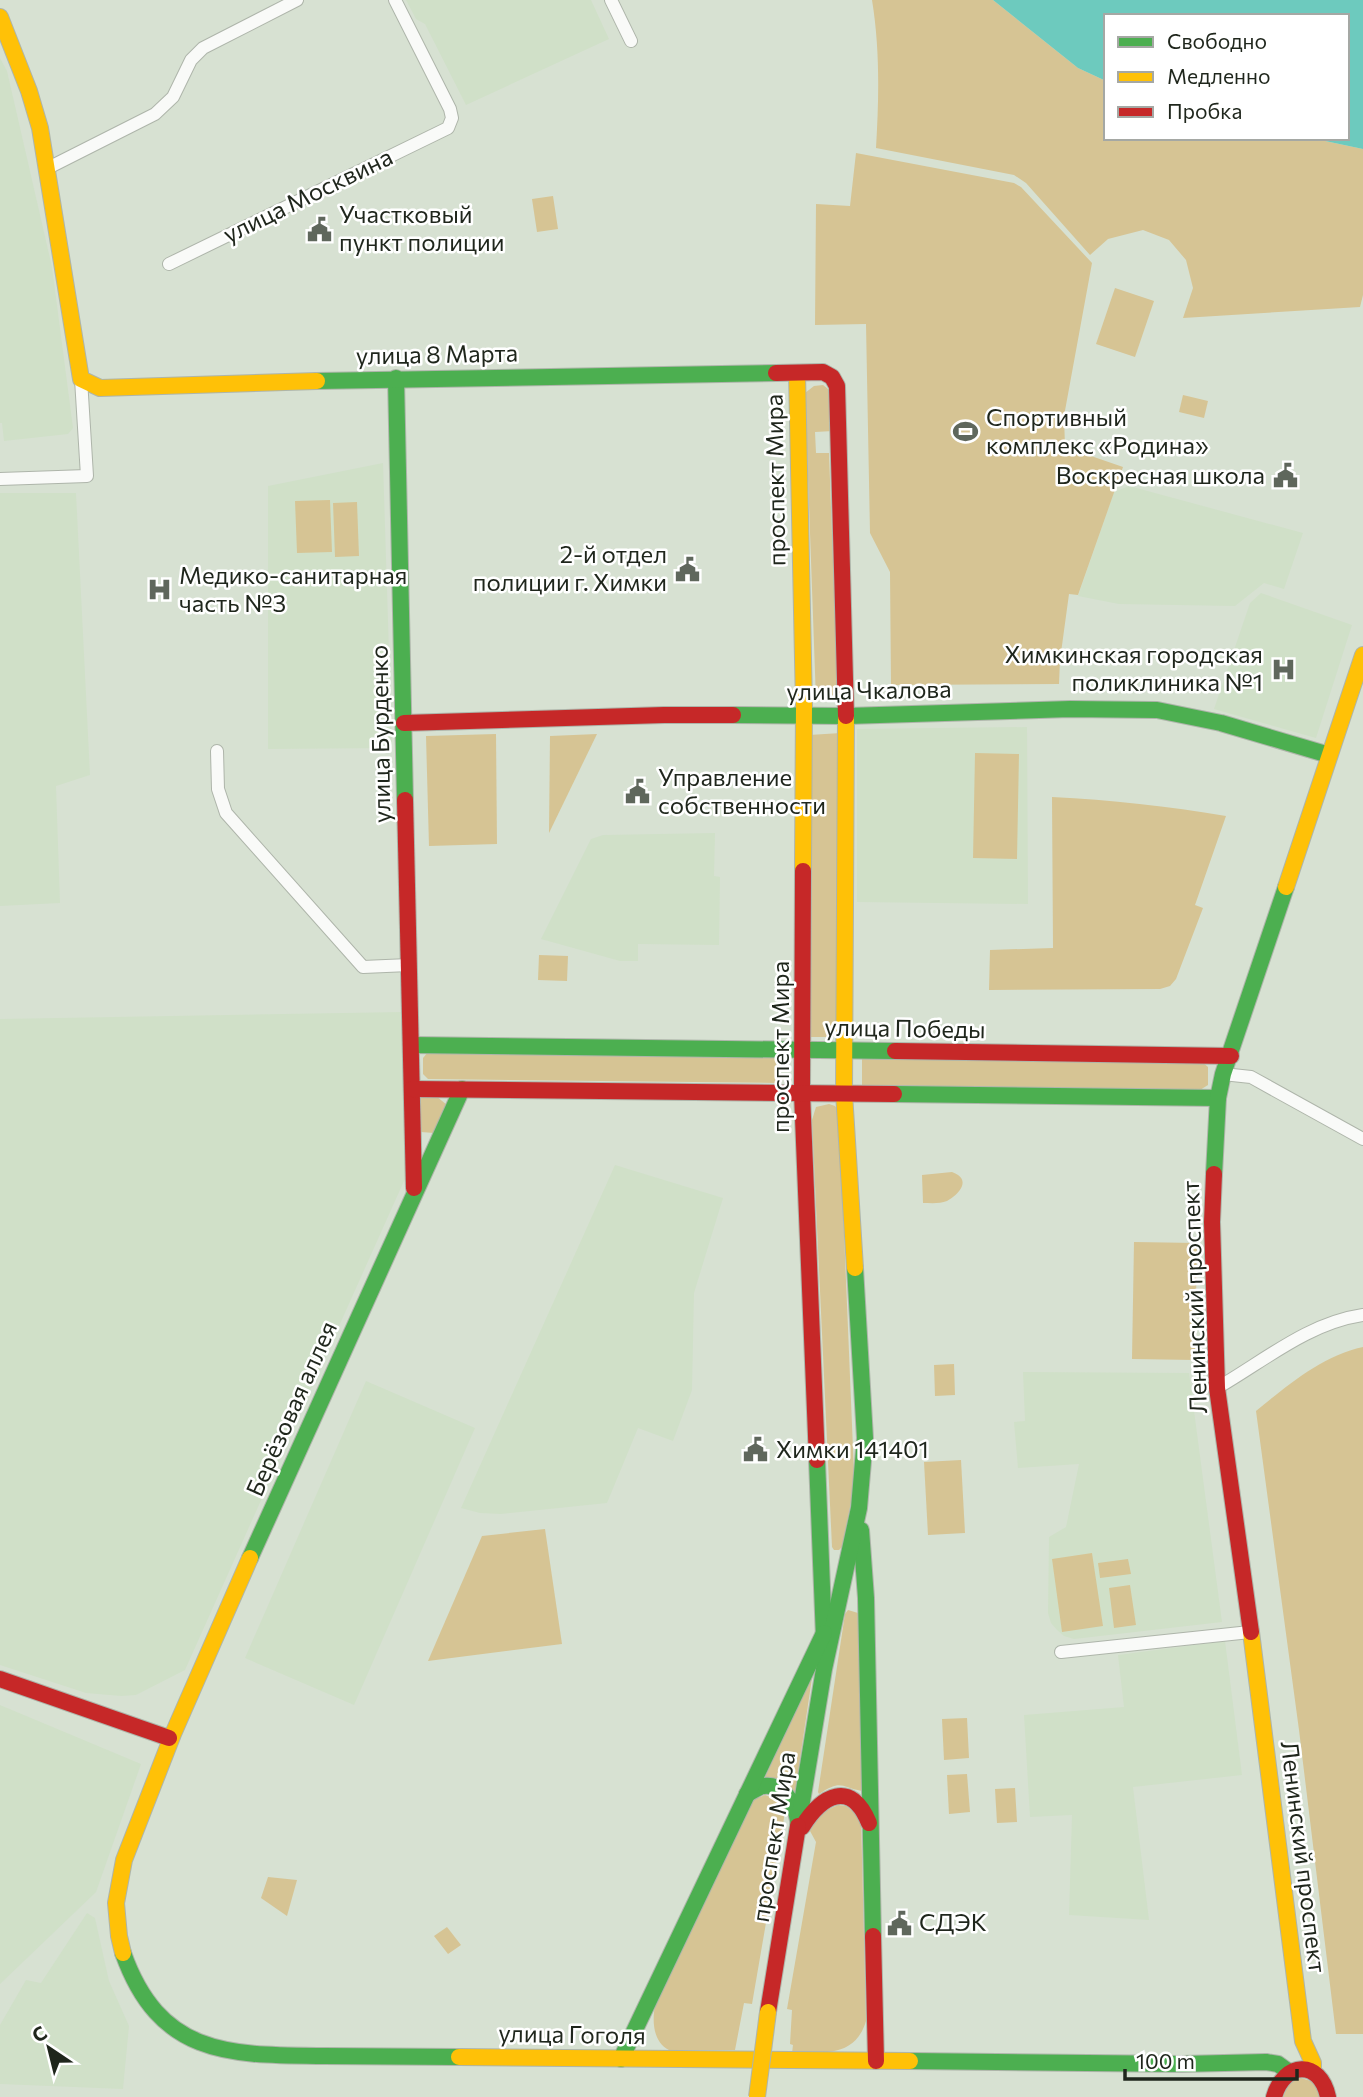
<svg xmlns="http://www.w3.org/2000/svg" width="1363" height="2097" font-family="Commissioner,sans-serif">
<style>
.built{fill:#d0e0c8}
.green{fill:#d6c494}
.water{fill:#6dcabe}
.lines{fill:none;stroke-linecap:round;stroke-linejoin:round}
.street-casing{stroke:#aeb5aa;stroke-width:14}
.fast-casing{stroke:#aeb5aa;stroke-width:18}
.slow-casing{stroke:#aeb5aa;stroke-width:18}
.jam-casing{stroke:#aeb5aa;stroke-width:18}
.street{stroke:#f9faf8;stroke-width:12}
.fast{stroke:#4caf50;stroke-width:16}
.slow{stroke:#ffc107;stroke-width:16}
.jam{stroke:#c62828;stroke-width:16}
.slow-bridge-casing{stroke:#aeb5aa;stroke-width:18;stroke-linecap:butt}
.slow-bridge{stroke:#ffc107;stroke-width:16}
.labels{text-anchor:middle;stroke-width:5;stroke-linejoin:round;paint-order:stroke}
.street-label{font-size:24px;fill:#1f261c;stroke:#fff}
.poi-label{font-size:24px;fill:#1f261c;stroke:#fff;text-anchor:start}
</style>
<rect width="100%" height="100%" fill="#d7e1d2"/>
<!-- built -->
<g class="built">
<polygon points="406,0 591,0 609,39 466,105 425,24 416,19"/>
<polygon points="0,58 7,71 52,267 73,428 68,434 4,441 2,423 0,423"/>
<polygon points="383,463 392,748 268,749 268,486"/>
<polygon points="1129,486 1303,533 1284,589 1264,583 1235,606 1119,604 1078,596 1114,492"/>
<polygon points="0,493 76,493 90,775 56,786 60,903 0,906"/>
<polygon points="1261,593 1352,625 1316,738 1214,709 1250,603"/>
<polygon points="1027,727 1028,904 857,902 857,729"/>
<polygon points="715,833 714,876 720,877 719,945 638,944 638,961 620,961 541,939 591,839 603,835"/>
<polygon points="403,1012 408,1172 185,1670 136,1695 121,1696 86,1693 0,1665 0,1019"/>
<polygon points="615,1165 723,1198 694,1293 692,1390 673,1441 638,1428 607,1503 501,1514 480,1513 461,1508"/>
<polygon points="1023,1372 1189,1373 1222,1622 1074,1639 1064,1636 1057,1630 1051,1623 1048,1613 1049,1537 1066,1527 1079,1464 1018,1468 1014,1422 1025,1421"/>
<polygon points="366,1381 475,1428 354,1705 245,1658"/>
<polygon points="1225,1641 1242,1775 1133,1787 1149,1920 1069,1915 1072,1815 1030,1817 1024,1715 1124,1707 1118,1655"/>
<polygon points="0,1705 141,1764 96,1892 0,1984"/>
<polygon points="87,1913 95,1918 109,1981 129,2026 123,2089 0,2084 0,2025 26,1980 41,1983"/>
</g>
<!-- green -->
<g class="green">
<path d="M 872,0 L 993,0 L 1078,68 L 1106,81 L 1106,138 L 1311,138 L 1363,149 L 1363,295 L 1360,307 L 1183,318 L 1193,288 L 1186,260 L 1169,240 L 1143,230 L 1108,239 L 1090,255 L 1026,183 L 1014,175 L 876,148 C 879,98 880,49 872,0 Z"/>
<polygon points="856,153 1014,183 1021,187 1092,263 1064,416 1065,447 1123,467 1078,595 1069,594 1060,660 1059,684 891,685 890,572 870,533 866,324 815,325 816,204 850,206"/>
<polygon points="553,196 558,229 537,232 532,199"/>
<polygon points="1115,288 1154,301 1135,357 1096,344"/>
<polygon points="823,385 832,392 833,431 815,432 816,453 829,453 838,699 816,700 805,393 814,386"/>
<polygon points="1183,395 1208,401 1204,418 1179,412"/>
<polygon points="330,500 332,552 297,553 295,501"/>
<polygon points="357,502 359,556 335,557 333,503"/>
<polygon points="841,733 840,1037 810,1037 809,735"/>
<polygon points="496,734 497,844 429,846 426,736"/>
<polygon points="597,734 549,833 550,736"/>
<polygon points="975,753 1019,754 1017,859 973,858"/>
<path d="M 1052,797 C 1111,800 1168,806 1226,816 L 1195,905 L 1203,908 L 1176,979 L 1170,986 L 1160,989 L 989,990 L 990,950 L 1053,948 Z"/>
<polygon points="539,955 568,956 567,981 538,980"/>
<polygon points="428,1052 776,1055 776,1083 428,1079 423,1074 423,1058"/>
<polygon points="862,1056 1201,1061 1208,1067 1208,1085 1200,1090 862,1085"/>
<polygon points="436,1096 447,1105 434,1133 421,1132 420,1098"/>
<polygon points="829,1104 835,1106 839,1112 854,1473 853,1492 842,1547 839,1550 834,1550 832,1547 812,1120 816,1107"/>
<path d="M 952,1172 C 972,1179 960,1194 947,1201 C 940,1204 930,1203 923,1203 L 922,1175 Z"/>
<polygon points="1134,1242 1197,1243 1195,1360 1132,1359"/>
<path d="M 1363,1347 L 1363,2034 L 1336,2034 L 1299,1730 L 1256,1411 C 1288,1385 1322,1356 1363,1347 Z"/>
<polygon points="954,1364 955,1395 935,1396 934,1365"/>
<polygon points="961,1460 965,1533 928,1535 924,1462"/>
<polygon points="545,1529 562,1644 428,1661 482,1536"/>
<polygon points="1092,1553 1103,1626 1062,1632 1052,1559"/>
<polygon points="1128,1559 1131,1574 1100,1578 1098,1563"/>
<polygon points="1130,1585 1136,1625 1114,1628 1109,1588"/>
<path d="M 848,1610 L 858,1613 L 862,1791 C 840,1787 842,1779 819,1794 L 818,1792 L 845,1614 Z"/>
<polygon points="813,1671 795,1793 763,1782"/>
<polygon points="967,1718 969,1758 944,1760 942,1719"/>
<polygon points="967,1774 970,1812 949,1814 947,1775"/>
<polygon points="1015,1788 1017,1822 997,1823 995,1789"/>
<path d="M 765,1795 C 778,1799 785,1804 784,1818 L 752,2004 L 744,2003 L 735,2050 L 669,2050 C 653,2042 652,2021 655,2006 L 750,1801 Z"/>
<path d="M 838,1805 L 846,1806 L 861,1818 L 866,2021 C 855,2058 823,2052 792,2053 L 793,2045 L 790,2044 L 792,2010 L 787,2009 L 816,1842 L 810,1831 L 821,1813 Z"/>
<polygon points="268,1877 297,1880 287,1916 261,1898"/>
<polygon points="447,1927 461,1945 448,1954 434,1936"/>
<polygon points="1301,2078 1314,2082 1320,2097 1283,2097 1289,2083"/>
</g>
<!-- water -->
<polygon class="water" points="993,0 1363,0 1363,149 1311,138 1347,138 1347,16 1106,16 1106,81 1078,68"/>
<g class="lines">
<defs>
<g id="street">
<polyline points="611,0 631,41"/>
<polyline points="46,169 155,114 173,97 191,60 203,48 297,0"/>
<polyline points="169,264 448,128 452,118 450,109 395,0"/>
<polyline points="0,479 87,476 81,379"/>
<polyline points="217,751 218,789 226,813 363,967 409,965"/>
<polyline points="1223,1074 1251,1077 1363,1139"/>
<path d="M 1217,1388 C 1264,1361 1308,1323 1363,1315"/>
<polyline points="1061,1652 1250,1632"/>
</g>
<g id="fast">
<polyline points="396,378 405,800"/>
<polyline points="317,381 776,373"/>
<polyline points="733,715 847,716 1070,709 1157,710 1221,723 1329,755"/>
<polyline points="411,1045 895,1051"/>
<polyline points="894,1094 1218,1098"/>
<polyline points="1214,1174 1218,1098 1223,1074 1286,887"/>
<polyline points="817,1460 824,1638"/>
<polyline points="861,1530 866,1598 873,1936"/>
<polyline points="250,1558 462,1089"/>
<path d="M 747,1794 C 752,1792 758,1787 763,1786 C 783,1783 795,1804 798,1820"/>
<polyline points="798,1826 824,1669 859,1508 865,1438 855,1268"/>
<path d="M 123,1953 C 160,2057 230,2055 324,2056 C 369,2056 414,2057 459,2057"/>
<polyline points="621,2059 824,1633"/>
<polyline points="910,2061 1182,2064 1266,2062 1278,2064 1289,2072"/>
</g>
<g id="slow">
<polyline points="0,17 29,91 40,128 81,379 100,388 317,381"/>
<polyline points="797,373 804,706 803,871"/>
<polyline points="846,716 844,1093 855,1268"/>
<polyline points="1286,887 1363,655"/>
<polyline points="1251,1632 1303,2041 1313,2063 1313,2071"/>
<polyline points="123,1953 119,1936 116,1903 124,1860 173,1734 250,1558"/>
<polyline points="459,2057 910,2061"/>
</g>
<g id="jam">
<polyline points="776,373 823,372 832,377 837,386 846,716"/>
<polyline points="404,723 664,715 733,715"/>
<polyline points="405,800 414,1188"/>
<polyline points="803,871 802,1093 817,1460"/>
<polyline points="895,1051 1231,1056"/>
<polyline points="412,1089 894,1094"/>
<polyline points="1214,1174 1212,1222 1217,1388 1251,1632"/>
<polyline points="0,1679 169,1738"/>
<path d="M 802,1827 C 822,1795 851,1779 869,1823"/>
<polyline points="873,1936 876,2061"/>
<polyline points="768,2012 798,1826"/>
<path d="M 1274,2097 C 1284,2061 1320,2059 1328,2097"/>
</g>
</defs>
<!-- street casing -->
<use href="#street" class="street-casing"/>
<!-- fast casing -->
<use href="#fast" class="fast-casing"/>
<!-- slow casing -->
<use href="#slow" class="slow-casing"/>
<!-- jam casing -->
<use href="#jam" class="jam-casing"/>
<!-- street -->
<use href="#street" class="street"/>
<!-- fast -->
<use href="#fast" class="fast"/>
<!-- slow -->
<use href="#slow" class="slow"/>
<!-- jam -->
<use href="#jam" class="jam"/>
<defs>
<polyline id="slow-bridge" points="757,2097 768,2012"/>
</defs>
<!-- slow-bridge casing -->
<use href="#slow-bridge" class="slow-bridge-casing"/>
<!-- slow-bridge -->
<use href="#slow-bridge" class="slow-bridge"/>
</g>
<!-- icons -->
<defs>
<symbol id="civic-bare" viewBox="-9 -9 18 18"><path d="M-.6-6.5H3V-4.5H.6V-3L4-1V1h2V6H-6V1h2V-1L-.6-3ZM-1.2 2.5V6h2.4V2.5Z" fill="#5f675c" stroke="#fff" stroke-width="2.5" paint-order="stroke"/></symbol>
<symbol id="stadium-bare" viewBox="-9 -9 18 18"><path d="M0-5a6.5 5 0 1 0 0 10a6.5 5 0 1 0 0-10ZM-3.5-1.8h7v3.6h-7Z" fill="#5f675c" stroke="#fff" stroke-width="2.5" paint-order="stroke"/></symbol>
<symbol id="hospital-bare" viewBox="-9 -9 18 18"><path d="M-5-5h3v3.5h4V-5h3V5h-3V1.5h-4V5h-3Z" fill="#5f675c" stroke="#fff" stroke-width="2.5" paint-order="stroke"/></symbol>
</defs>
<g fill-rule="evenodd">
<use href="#civic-bare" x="302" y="212" width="35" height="35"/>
<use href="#stadium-bare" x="948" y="414" width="35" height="35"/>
<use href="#civic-bare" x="1268" y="458" width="35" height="35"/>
<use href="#civic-bare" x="670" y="552" width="35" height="35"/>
<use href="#hospital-bare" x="142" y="572" width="35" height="35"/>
<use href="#hospital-bare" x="1266" y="652" width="35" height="35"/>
<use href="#civic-bare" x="620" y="774" width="35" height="35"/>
<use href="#civic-bare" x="738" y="1432" width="35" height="35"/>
<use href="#civic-bare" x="882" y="1906" width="35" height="35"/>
</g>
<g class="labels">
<!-- street labels -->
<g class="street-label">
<text transform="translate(308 196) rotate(-26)" y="8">улица Москвина</text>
<text transform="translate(437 355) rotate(-1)" y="8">улица 8 Марта</text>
<text transform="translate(776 480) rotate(-91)" y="8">проспект Мира</text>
<text transform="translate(869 691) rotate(-1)" y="8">улица Чкалова</text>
<text transform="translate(381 734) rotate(-91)" y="8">улица Бурденко</text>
<text transform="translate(905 1029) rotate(1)" y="8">улица Победы</text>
<text transform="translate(781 1047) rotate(-90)" y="8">проспект Мира</text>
<text transform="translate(1195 1297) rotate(-92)" y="8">Ленинский проспект</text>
<text transform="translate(292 1409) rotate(-66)" y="8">Берёзовая аллея</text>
<text transform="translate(774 1837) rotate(-81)" y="8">проспект Мира</text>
<text transform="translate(1303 1857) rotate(83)" y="8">Ленинский проспект</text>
<text transform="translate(572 2035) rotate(1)" y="8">улица Гоголя</text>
</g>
<!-- poi labels -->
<g class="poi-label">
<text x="339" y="223">Участковый<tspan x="339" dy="28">пункт полиции</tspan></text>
<text x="986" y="426">Спортивный<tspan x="986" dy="28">комплекс «Родина»</tspan></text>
<text x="1265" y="484" text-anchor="end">Воскресная школа</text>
<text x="667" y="563" text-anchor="end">2-й отдел<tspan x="667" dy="28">полиции г. Химки</tspan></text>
<text x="179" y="584">Медико-санитарная<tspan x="179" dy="28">часть №3</tspan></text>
<text x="1263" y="663" text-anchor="end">Химкинская городская<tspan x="1263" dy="28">поликлиника №1</tspan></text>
<text x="658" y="786">Управление<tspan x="658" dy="28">собственности</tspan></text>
<text x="776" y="1458">Химки 141401</text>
<text x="919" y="1931">СДЭК</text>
</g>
</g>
<!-- legend -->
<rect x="1104" y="14" width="245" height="126" fill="#ffffff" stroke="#a5a8a4" stroke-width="2"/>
<rect x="1118" y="37" width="35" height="10" fill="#4caf50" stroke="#a5a8a4" stroke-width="2"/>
<text x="1167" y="49" font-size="21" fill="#1f261c">Свободно</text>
<rect x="1118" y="72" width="35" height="10" fill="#ffc107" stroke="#a5a8a4" stroke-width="2"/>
<text x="1167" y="84" font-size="21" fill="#1f261c">Медленно</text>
<rect x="1118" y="107" width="35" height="10" fill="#c62828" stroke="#a5a8a4" stroke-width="2"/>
<text x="1167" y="119" font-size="21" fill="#1f261c">Пробка</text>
<!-- north arrow -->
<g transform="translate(49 2048) rotate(325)" stroke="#ffffff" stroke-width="5" paint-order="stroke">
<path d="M0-5L12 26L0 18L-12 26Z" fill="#1f261c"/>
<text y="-10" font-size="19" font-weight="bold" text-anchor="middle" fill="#1f261c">С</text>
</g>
<!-- scale -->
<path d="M1125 2069v10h172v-10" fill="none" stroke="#1f261c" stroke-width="3.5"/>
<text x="1136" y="2069" font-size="21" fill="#1f261c" stroke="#ffffff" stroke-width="5" paint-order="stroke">100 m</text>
</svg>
